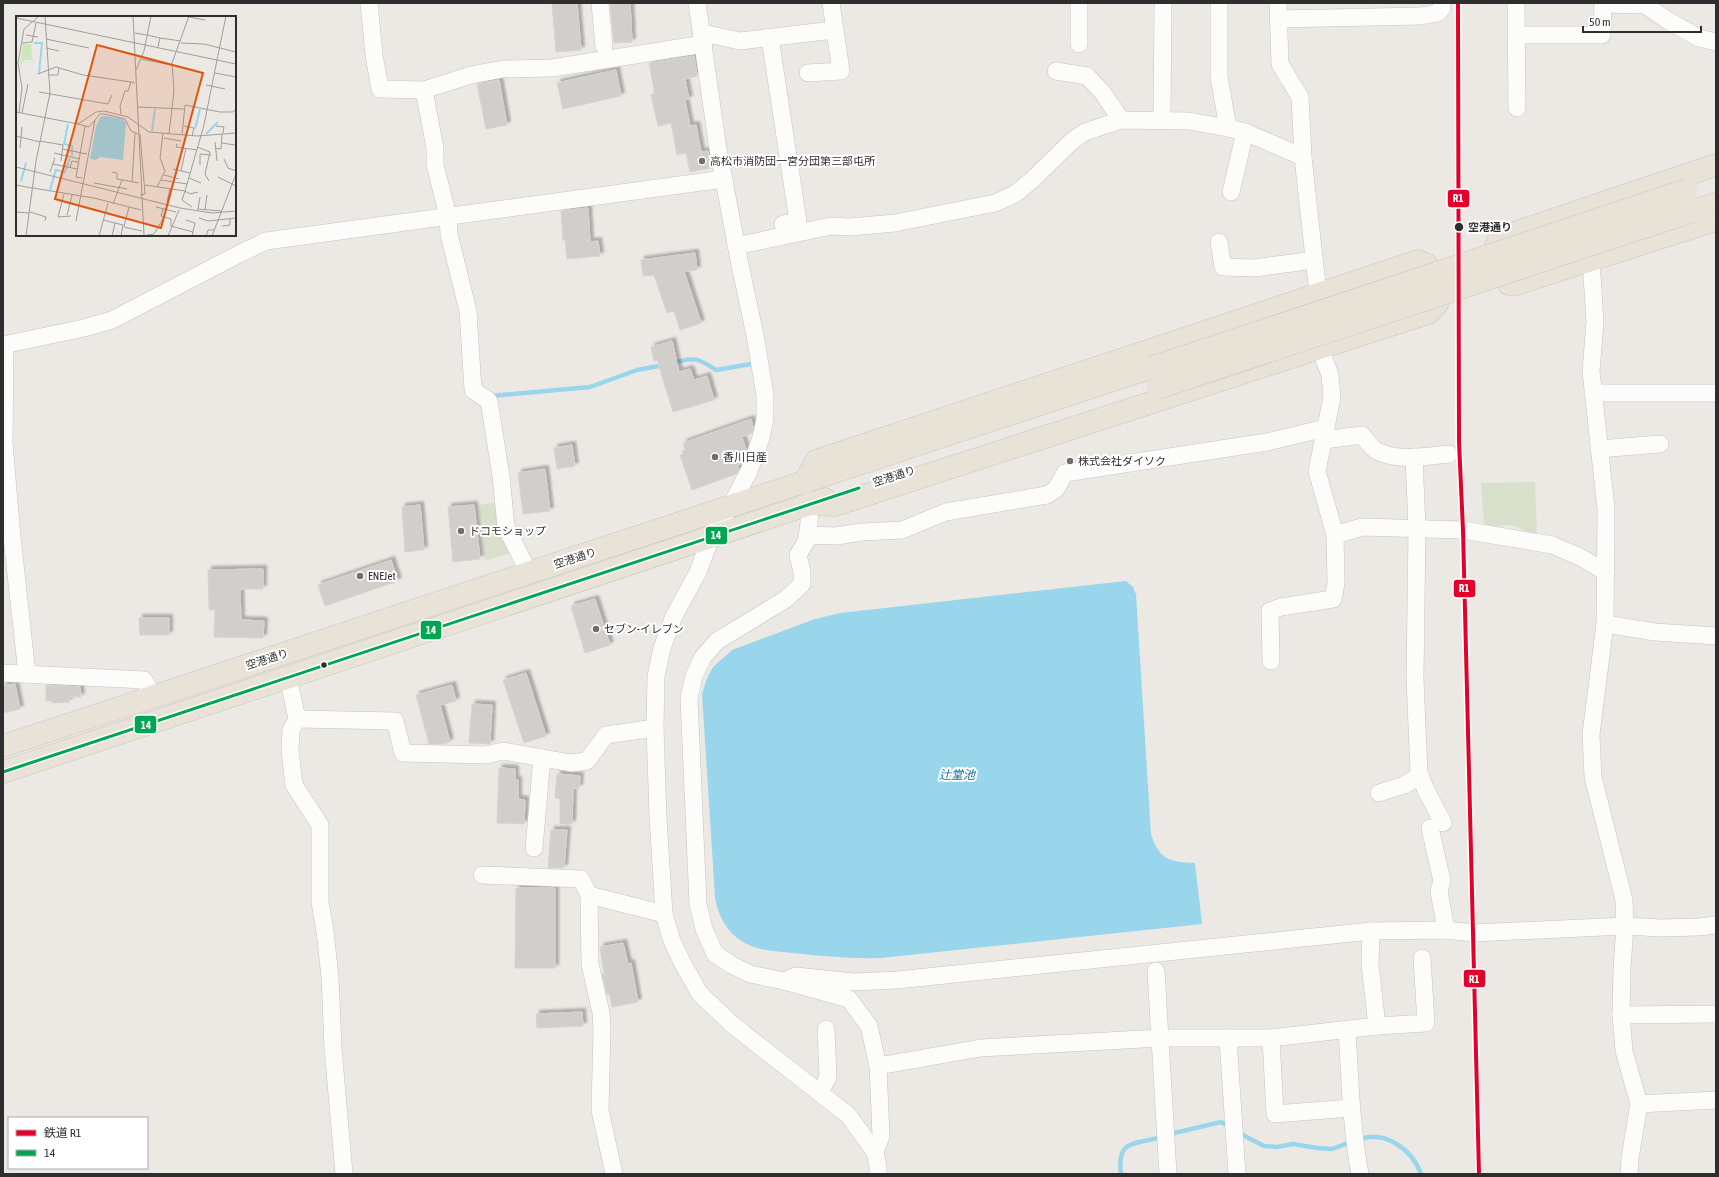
<svg xmlns="http://www.w3.org/2000/svg" width="1719" height="1177" font-family="'Asap Condensed','Noto Sans JP',sans-serif">
<style>
.cemetery{fill:#d8e0cc}
.water{fill:#99d6ec}
.lines{fill:none;stroke-linecap:round;stroke-linejoin:round}
.stream{stroke:#99d6ec;stroke-width:4.5}
.building{fill:#d1cecb;stroke:#d7d4d0;filter:url(#shadow)}
.minor-casing{stroke:#c5c4c5;stroke-width:18}
.trunk-casing{stroke:#c6c5c4;stroke-width:23}
.minor{stroke:#fcfcfb;stroke-width:17}
.trunk{stroke:#e9e2d6;stroke-width:22}
.trunk-bridge-casing{stroke:#c6c5c4;stroke-width:23;stroke-linecap:butt}
.trunk-bridge{stroke:#e9e2d6;stroke-width:22}
.bus-1-casing{stroke:#fff;stroke-width:6}
.bus-1{stroke:#00a651;stroke-width:3}
.rail-1-casing{stroke:#fff;stroke-width:7}
.rail-1{stroke:#e4002b;stroke-width:4}
.poi-dot{fill:#706f6e;stroke:#fff;stroke-width:1.5}
.stop-dot{fill:#2e2e2e;stroke:#fff;stroke-width:1.5}
.labels{text-anchor:middle;stroke-width:4;stroke-linejoin:round;paint-order:stroke}
.poi-label{font-size:11px;fill:#2e2e2e;stroke:#fff;text-anchor:start}
.stop-label{font-size:11px;font-weight:bold;fill:#2e2e2e;stroke:#fff;text-anchor:start}
.street-label{font-size:11px;fill:#2e2e2e;stroke:#fff}
.water-label{font-size:12px;font-style:italic;fill:#0d6fa3;stroke:#fff}
.inset-river{fill:none;stroke:#99d6ec;stroke-width:2}
.inset-road{fill:none;stroke:#a09e9b;stroke-width:1}
.view{fill:#df570e;fill-opacity:0.15;stroke:#df570e;stroke-width:2}
.inset-edge{fill:none;stroke:#2e2e2e;stroke-width:2}
.line-badge{stroke:#fff;stroke-width:1.5}
.badge-label{font-size:11px;text-anchor:middle;font-weight:bold;fill:#fff}
</style>
<defs>
<filter id="shadow"><feDropShadow dx="3.5" dy="-3.5" stdDeviation="1" flood-color="#0004"/></filter>
</defs>
<rect width="100%" height="100%" fill="#ece8e4"/>
<!-- cemetery -->
<g class="cemetery">
<polygon points="1535,482 1537,536 1512,525 1484,527 1481,483"/>
<polygon points="499,502 511,553 485,561 479,505"/>
</g>
<!-- water -->
<path class="water" d="M 1126,581 L 1133,587 L 1136,594 L 1151,834 C 1159,860 1170,862 1195,863 L 1202,924 L 881,958 C 851,959 822,956 793,953 C 777,951 759,951 745,943 C 727,933 718,916 715,897 L 702,694 L 707,678 L 713,667 L 732,650 L 815,619 L 840,613 Z"/>
<g class="lines">
<!-- stream -->
<g class="stream">
<path d="M 671,363 C 695,358 695,356 716,370 L 751,364"/>
<polyline points="491,396 590,387 637,370 664,365"/>
<polyline points="1239,1133 1264,1146 1277,1147 1293,1144 1317,1148 1332,1149 1351,1142"/>
<polyline points="1170,1134 1221,1122 1230,1127"/>
<path d="M 1358,1140 C 1384,1129 1412,1149 1421,1174"/>
<path d="M 1121,1174 C 1116,1136 1138,1146 1163,1136"/>
</g>
</g>
<!-- building -->
<g class="building">
<polygon points="552,3 577,3 581,50 556,52"/>
<polygon points="630,3 632,42 614,43 610,4"/>
<polygon points="694,56 697,76 685,79 689,99 685,100 690,126 696,125 701,152 708,151 711,168 690,172 686,153 677,155 671,123 658,126 651,95 655,94 649,63"/>
<polygon points="616,70 621,96 563,109 557,83"/>
<polygon points="499,80 507,125 486,129 477,84"/>
<polygon points="588,208 590,242 598,241 600,256 567,259 565,240 563,240 561,211"/>
<polygon points="695,253 697,270 684,271 701,323 680,330 674,311 667,313 654,275 643,276 641,260"/>
<polygon points="672,341 679,372 690,369 694,380 707,376 714,400 673,412 657,360 654,361 651,347"/>
<polygon points="751,419 753,427 752,433 742,437 746,449 745,453 742,454 743,457 741,464 737,465 739,469 736,474 692,490 680,455 686,453 683,443"/>
<polygon points="572,445 575,466 557,469 554,448"/>
<polygon points="545,469 550,511 523,514 518,473"/>
<polygon points="420,505 424,550 405,552 402,507"/>
<polygon points="474,505 480,559 453,562 448,507"/>
<polygon points="391,560 398,581 325,606 318,585"/>
<polygon points="263,569 263,589 240,589 241,620 264,621 263,638 214,637 215,610 209,610 208,570"/>
<polygon points="595,599 610,645 585,653 571,606"/>
<polygon points="139,618 169,618 169,635 140,635"/>
<polygon points="526,673 546,736 524,743 503,680"/>
<polygon points="15,684 20,709 3,713 3,686"/>
<polygon points="46,685 80,687 81,697 69,697 69,702 52,703 52,701 46,701"/>
<polygon points="452,685 456,701 440,705 450,742 443,744 429,744 416,695"/>
<polygon points="472,704 492,705 490,744 469,743"/>
<polygon points="499,768 515,769 515,780 518,780 518,799 525,800 524,824 497,823"/>
<polygon points="557,774 580,776 579,788 573,788 572,824 560,824 560,799 555,798"/>
<polygon points="551,830 567,830 564,868 548,868"/>
<polygon points="516,888 555,888 555,968 515,968"/>
<polygon points="623,943 628,964 631,963 638,1002 612,1007 610,995 607,994 602,974 604,974 600,947"/>
<polygon points="582,1012 583,1026 537,1028 536,1014"/>
</g>
<g class="lines">
<defs>
<g id="minor">
<polyline points="369,3 374,55 380,89 424,90 471,75 503,69 552,68 704,44"/>
<polyline points="600,3 604,46"/>
<polyline points="697,3 718,149 740,265 755,335 765,395 765,419 761,438 749,471 736,496 711,537 698,572 674,616 662,648 656,676 655,728 658,817 664,914 672,941 683,964 700,994 734,1026 848,1115 875,1152 878,1166 878,1174"/>
<polyline points="1079,3 1079,44"/>
<polyline points="1219,3 1219,77 1228,128"/>
<polyline points="1278,3 1280,64 1300,97 1303,157 1318,294"/>
<polyline points="1516,3 1517,108"/>
<polyline points="1603,4 1645,5 1667,20 1699,38 1716,42"/>
<polyline points="1278,19 1421,16 1438,13 1442,8 1441,3"/>
<polyline points="703,33 740,41 834,30"/>
<polyline points="1516,35 1602,35 1603,3"/>
<polyline points="770,38 798,221 783,224"/>
<polyline points="1056,71 1087,76 1103,93 1121,120"/>
<polyline points="808,73 841,71 831,3"/>
<polyline points="424,90 435,148 435,165 448,216 449,234 468,311 473,390 489,401 501,476 506,527 529,573"/>
<polyline points="1162,120 1163,3"/>
<polyline points="1231,192 1245,132"/>
<polyline points="1219,242 1223,267 1254,268 1314,260"/>
<polyline points="736,246 831,226 850,227 895,223 995,203 1015,194 1032,180 1072,141 1085,132 1121,120 1189,121 1228,128 1245,132 1303,157"/>
<polyline points="1591,260 1595,322 1591,371 1606,509 1605,624 1591,734 1593,777 1624,900 1625,926 1622,968 1621,1015 1624,1051 1639,1104 1630,1158 1629,1174"/>
<polyline points="3,345 84,328 112,320 239,254 266,241 724,179"/>
<polyline points="5,345 4,443 12,537 27,674"/>
<polyline points="1593,393 1716,393"/>
<path d="M 1324,440 L 1362,435 C 1366,440 1371,448 1377,451 C 1398,462 1427,456 1449,454"/>
<polyline points="1599,449 1660,444"/>
<polyline points="1414,457 1417,528 1415,679 1419,772 1425,788 1443,823"/>
<polyline points="811,504 807,540 798,555 802,572 802,584 786,599 717,641 703,657 694,676 689,698 698,904 704,929 715,954 732,965 750,974 784,981 849,999 869,1026 878,1066 881,1136 875,1152"/>
<polyline points="807,535 836,536 862,532 902,530 946,512 1047,495 1056,489 1065,473 1267,442 1326,428"/>
<polyline points="1335,535 1362,527 1463,530 1552,545 1580,557 1606,572"/>
<polyline points="1605,624 1655,632 1716,636"/>
<polyline points="1271,661 1270,611 1281,607 1333,599 1336,583 1335,535 1317,471 1332,397 1330,375 1320,348"/>
<polyline points="3,673 144,680 154,697"/>
<polyline points="288,677 297,719 395,721 403,753 486,755 503,751 571,763 587,761 606,735 655,728"/>
<polyline points="297,719 291,730 290,751 294,785 320,825 320,902 325,931 330,977 333,1048 344,1174"/>
<polyline points="1379,793 1404,785 1420,776"/>
<polyline points="1430,828 1442,881 1439,891 1446,930"/>
<polyline points="534,848 542,758"/>
<polyline points="482,875 581,879 589,895 590,964 601,1013 602,1030 600,1110 614,1174"/>
<polyline points="589,895 664,914"/>
<polyline points="1371,931 1370,964 1377,1026"/>
<polyline points="1156,971 1168,1174"/>
<polyline points="784,981 796,976 853,982 897,980 1371,931 1446,930 1473,933 1625,926 1661,928 1699,927 1716,925"/>
<polyline points="1621,1015 1716,1014"/>
<path d="M 1347,1030 C 1350,1078 1351,1126 1360,1174"/>
<polyline points="1228,1038 1237,1174"/>
<polyline points="1271,1038 1275,1114 1351,1108"/>
<polyline points="878,1066 981,1048 1161,1038 1271,1038 1377,1026 1426,1023 1422,958"/>
<polyline points="820,1093 828,1077 826,1029"/>
<polyline points="1639,1104 1716,1100"/>
</g>
<g id="trunk">
<polyline points="1716,165 1499,238 1496,246 1509,284 1516,284 1716,220"/>
<polyline points="1693,211 1716,203"/>
<polyline points="804,483 816,461 1418,261 1427,265 1437,304 1428,313 835,505 811,504"/>
<polyline points="3,746 1153,367"/>
<polyline points="3,772 825,499"/>
</g>
</defs>
<!-- minor casing -->
<use href="#minor" class="minor-casing"/>
<!-- trunk casing -->
<use href="#trunk" class="trunk-casing"/>
<!-- minor -->
<use href="#minor" class="minor"/>
<!-- trunk -->
<use href="#trunk" class="trunk"/>
<defs>
<g id="trunk-bridge">
<polyline points="1153,367 1687,190"/>
<polyline points="1158,388 1693,211"/>
</g>
</defs>
<!-- trunk-bridge casing -->
<use href="#trunk-bridge" class="trunk-bridge-casing"/>
<!-- trunk-bridge -->
<use href="#trunk-bridge" class="trunk-bridge"/>
<defs>
<polyline id="bus-1" points="3,772 859,488"/>
</defs>
<!-- bus-1 casing -->
<use href="#bus-1" class="bus-1-casing"/>
<!-- bus-1 -->
<use href="#bus-1" class="bus-1"/>
<defs>
<polyline id="rail-1" points="1458,3 1459,442 1463,530 1479,1174"/>
</defs>
<!-- rail-1 casing -->
<use href="#rail-1" class="rail-1-casing"/>
<!-- rail-1 -->
<use href="#rail-1" class="rail-1"/>
</g>
<!-- markers -->
<g class="poi-dot">
<circle cx="702" cy="161" r="4"/>
<circle cx="715" cy="457" r="4"/>
<circle cx="1070" cy="461" r="4"/>
<circle cx="461" cy="531" r="4"/>
<circle cx="360" cy="576" r="4"/>
<circle cx="596" cy="629" r="4"/>
</g>
<g class="stop-dot">
<circle cx="1459" cy="227" r="5"/>
<circle cx="324" cy="665" r="3.5"/>
</g>
<g class="labels">
<!-- poi labels -->
<g class="poi-label">
<text x="710" y="165">高松市消防団一宮分団第三部屯所</text>
<text x="723" y="461">香川日産</text>
<text x="1078" y="465">株式会社ダイソク</text>
<text x="469" y="535">ドコモショップ</text>
<text x="368" y="580">ENEJet</text>
<text x="604" y="633">セブン-イレブン</text>
</g>
<!-- stop labels -->
<g class="stop-label">
<text x="1468" y="231">空港通り</text>
</g>
<!-- street labels -->
<g class="street-label">
<text transform="translate(894 476) rotate(-18)" y="4">空港通り</text>
<text transform="translate(575 558) rotate(-18)" y="4">空港通り</text>
<text transform="translate(267 659) rotate(-18)" y="4">空港通り</text>
</g>
<!-- water labels -->
<g class="water-label">
<text x="957" y="779">辻堂池</text>
</g>
</g>
<!-- overview -->
<g transform="translate(16 16)">
<rect width="220" height="220" fill="#ece8e4"/>
<path d="M 7,28 L 15,28 L 16,42 L 19,44 L 9,44 L 4,50 Z" fill="#cee6be"/>
<path d="M 89,100 L 107,103 L 110,107 L 107,144 L 84,141 L 80,144 L 74,143 L 80,111 L 84,101 Z" fill="#99d6ec"/>
<path class="inset-river" d="M 18,27 L 26,27 L 23,57M 52,108 L 48,128 L 56,130 L 56,140M 179,113 L 184,93M 136,115 L 139,93M 190,118 L 202,106M 5,165 L 10,147M 34,174 L 40,154 L 49,156 L 54,142"/>
<path class="inset-road" d="M 117,0 L 128,220M 168,0 L 189,4M 0,2 L 220,48M 119,17 L 131,19M 10,19 L 22,21M 131,19 L 144,22 L 142,31M 144,22 L 165,25M 30,23 L 73,32M 6,27 L 16,26 L 20,7M 165,27 L 188,28 L 220,36M 30,32 L 43,35M 125,43 L 155,49M 201,44 L 210,0M 120,54 L 128,35 L 135,0M 199,57 L 220,61M 22,58 L 40,51 L 67,59 L 115,66M 32,59 L 42,59 L 43,52M 190,69 L 209,73M 23,76 L 92,88 L 96,79M 122,91 L 168,93M 0,96 L 62,108 L 80,96 L 88,95 L 112,101 L 133,116 L 181,120 L 220,117M 3,97 L 6,72 L 2,47 L 8,13 L 23,0M 6,97 L 12,68M 105,98 L 104,90 L 109,75 L 112,75 L 115,66 L 119,67M 62,108 L 73,111 L 84,98 L 88,98 L 109,103 L 115,115 L 122,118M 168,110 L 178,112 L 176,120M 200,110 L 208,111 L 207,117M 124,118 L 129,178 L 124,179M 153,118 L 158,75 L 156,47 L 173,0M 166,119 L 169,89 L 204,96 L 217,96 L 220,93M 0,120 L 24,126M 148,122 L 165,125M 24,125 L 47,129 L 45,145M 199,126 L 201,145M 206,127 L 219,129M 161,128 L 160,131 L 181,134M 181,131 L 194,136 L 189,158 L 193,165M 4,132 L 6,111M 199,132 L 205,133 L 206,118M 46,133 L 71,138M 38,137 L 64,143M 208,143 L 212,152 L 220,155M 37,148 L 61,153M 184,149 L 184,138 L 195,139M 0,151 L 164,192 L 196,197 L 220,195M 54,152 L 56,145 L 62,146M 157,153 L 174,157M 165,155 L 170,132M 34,156 L 39,142M 96,156 L 101,157 L 101,163 L 123,167M 148,159 L 163,163M 202,161 L 220,170M 66,162 L 60,161 L 69,110M 173,162 L 185,167M 145,164 L 171,168M 116,166 L 119,117M 78,167 L 111,173M 0,169 L 16,172M 129,169 L 169,175 L 188,109 L 201,44M 141,171 L 149,155 L 144,142 L 147,117M 17,172 L 78,182 L 125,194M 48,178 L 42,201 L 55,200M 153,187 L 151,186 L 154,172M 97,188 L 106,164M 140,191 L 160,196M 176,191 L 166,184 L 169,175 L 174,178 L 182,176M 147,193 L 145,200 L 155,203 L 155,210 L 177,216M 181,193 L 206,195M 182,193 L 184,181M 189,194 L 191,179M 0,196 L 13,197M 14,196 L 30,201 L 29,205M 51,199 L 56,179M 183,202 L 192,205 L 220,202M 87,204 L 107,209 L 105,220M 170,204 L 179,207 L 176,220M 60,205 L 79,104M 108,210 L 113,191M 206,210 L 214,209 L 214,203M 108,211 L 126,215M 131,219 L 138,218 L 148,201M 10,220 L 20,145 L 34,77 L 29,0M 59,220 L 73,220M 83,220 L 92,187M 96,220 L 99,207M 152,220 L 163,194M 190,220 L 192,214 L 198,214M 196,220 L 220,158"/>
<path class="view" d="M 81,29 L 187,57 L 145,212 L 39,183 Z"/>
<rect width="220" height="220" class="inset-edge"/>
</g>
<g class="line-badge">
<rect x="1447" y="189" width="23" height="19" rx="4" fill="#e4002b"/>
<rect x="705" y="526" width="23" height="19" rx="4" fill="#00a651"/>
<rect x="1453" y="579" width="23" height="19" rx="4" fill="#e4002b"/>
<rect x="420" y="620" width="22" height="20" rx="4" fill="#00a651"/>
<rect x="134" y="715" width="23" height="19" rx="4" fill="#00a651"/>
<rect x="1463" y="969" width="23" height="19" rx="4" fill="#e4002b"/>
</g>
<g class="badge-label">
<text x="1458" y="202">R1</text>
<text x="716" y="539">14</text>
<text x="1464" y="592">R1</text>
<text x="431" y="634">14</text>
<text x="146" y="729">14</text>
<text x="1474" y="983">R1</text>
</g>
<!-- border -->
<rect width="1719" height="1177" fill="none" stroke="#2e2e2e" stroke-width="8"/>
<!-- legend -->
<rect x="8" y="1117" width="140" height="52" fill="#ffffff" stroke="#ababab"/>
<rect x="16" y="1130" width="20" height="6" fill="#e4002b" stroke="#ababab"/>
<text x="44" y="1137" font-size="12" fill="#2e2e2e">鉄道 R1</text>
<rect x="16" y="1150" width="20" height="6" fill="#00a651" stroke="#ababab"/>
<text x="44" y="1157" font-size="12" fill="#2e2e2e">14</text>
<!-- scale -->
<path d="M1583 26v6h118v-6" fill="none" stroke="#2e2e2e" stroke-width="2"/>
<text x="1589" y="26" font-size="12" fill="#2e2e2e" stroke="#ffffff" stroke-width="3" paint-order="stroke">50 m</text>
</svg>
